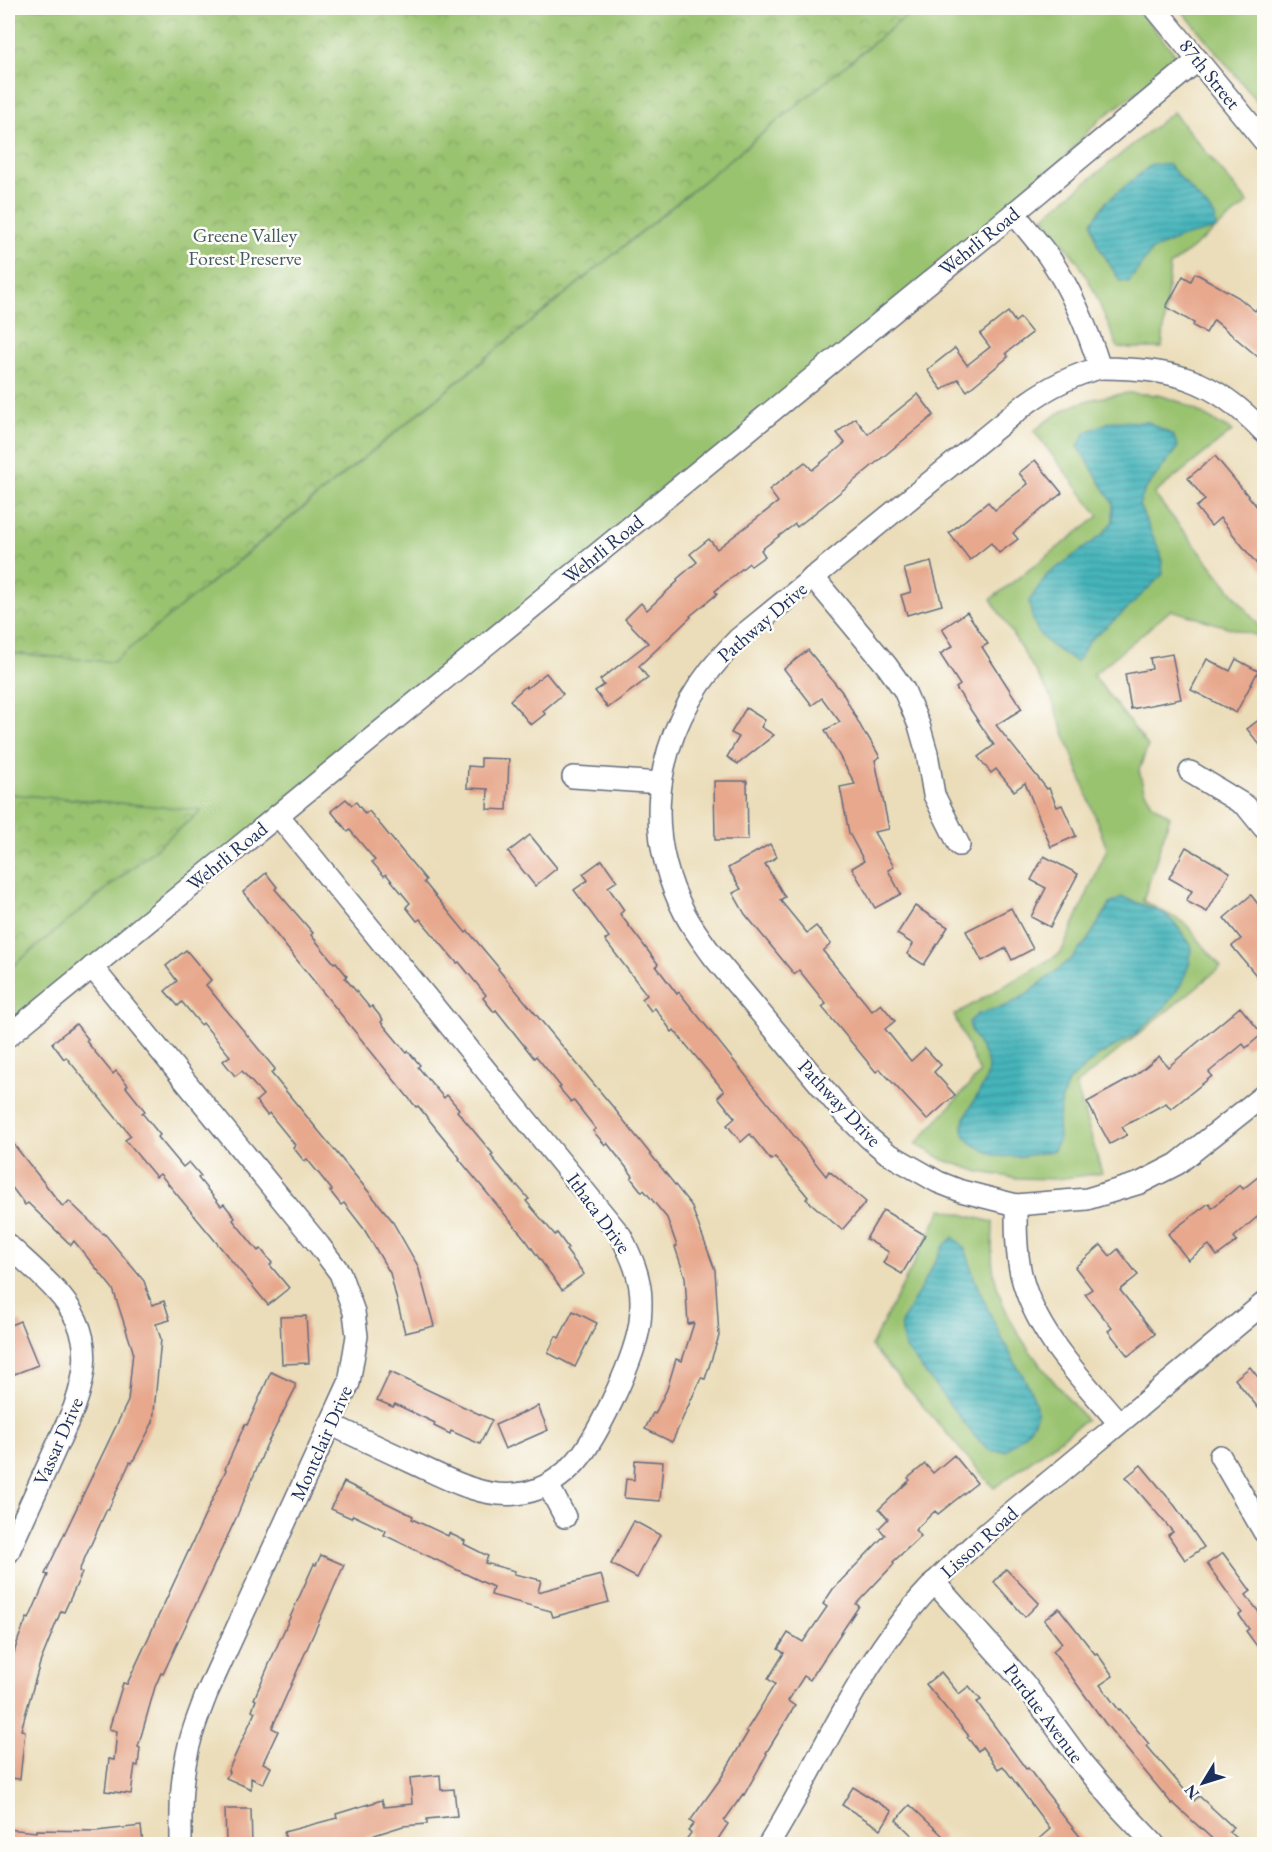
<svg xmlns="http://www.w3.org/2000/svg" width="1272" height="1852" font-family="'EB Garamond',serif">
<style>
.grass{fill:#9ac370;stroke:#5a7967;stroke-width:1.5}
.park{fill:url(#park-crowns);stroke:#5a7967;stroke-width:1.5}
.water{fill:url(#water-rules);stroke:#30728c;stroke-width:1.5}
.building{fill:#e7a88d}
.lines{fill:none;stroke-linecap:round;stroke-linejoin:round}
.minor-casing{stroke:#646c7e;stroke-width:24}
.minor{stroke:#fff;stroke-width:21}
.labels{text-anchor:middle;stroke-width:5;stroke-linejoin:round;paint-order:stroke}
.street-label{font-size:20px;fill:#1b2f5e;stroke:#fdfcf7}
.park-label{font-size:20px;fill:#415b63;stroke:#fdfcf7}
</style>
<defs>
<pattern id="park-crowns" width="20" height="18" patternUnits="userSpaceOnUse" patternTransform="scale(1.5)"><rect width="20" height="18" fill="#9ac370"/><path d="M2 6a3 3 0 1 1 6 0M12 15a3 3 0 1 1 6 0" fill="none" stroke="#7d9f5f"/></pattern>
<pattern id="water-rules" width="6" height="5" patternUnits="userSpaceOnUse" patternTransform="scale(1.5)"><rect width="6" height="5" fill="#45b5bb"/><path d="M0 2.5h6" fill="none" stroke="#39949b"/></pattern>
</defs>
<rect width="100%" height="100%" fill="#fdfcf7"/>
<filter id="ink" filterUnits="userSpaceOnUse"><feTurbulence type="fractalNoise" baseFrequency=".0167" numOctaves="2"/><feDisplacementMap in="SourceGraphic" scale="12" xChannelSelector="R" yChannelSelector="G"/><feConvolveMatrix kernelMatrix="1 2 1 2 8 2 1 2 1" color-interpolation-filters="sRGB"/></filter>
<filter id="wash" filterUnits="userSpaceOnUse"><feTurbulence type="fractalNoise" baseFrequency=".008" numOctaves="4" result="noise"/><feDisplacementMap in="SourceGraphic" scale="24" xChannelSelector="R" yChannelSelector="G"/><feGaussianBlur stdDeviation="1.35" result="paint"/><feColorMatrix in="noise" values="0 0 0 0 0 0 0 0 0 0 0 0 0 0 0 0 0 1.4 0 .05"/><feComposite in="paint" operator="in"/></filter>
<g filter="url(#wash)">
<rect width="100%" height="100%" fill="#ebddb9"/>
<!-- grass -->
<g class="grass">
<polygon points="916,8 1137,8 1180,60 1099,120 1014,213 8,1036 8,970 201,811 63,798 8,849 8,563 207,586"/>
<polygon points="1180,8 1264,8 1264,110"/>
<polygon points="1173,112 1248,203 1170,266 1162,348 1118,348 1094,291 1078,262 1043,217"/>
<path d="M 1129,393 L 1158,395 L 1183,403 L 1232,431 L 1154,494 L 1264,632 L 1264,638 L 1171,610 L 1093,675 L 1148,746 L 1139,770 L 1144,790 L 1153,805 L 1170,816 L 1143,901 L 1185,923 L 1221,967 L 1076,1085 L 1102,1173 L 1056,1179 L 1016,1178 L 980,1172 L 944,1160 L 916,1144 L 980,1073 L 954,1015 L 1061,953 L 1107,849 L 1051,697 L 991,599 L 1099,516 L 1034,431 C 1066,404 1088,398 1129,393 Z"/>
<path d="M 942,1209 L 993,1222 C 993,1233 992,1244 992,1255 C 994,1320 1047,1372 1086,1420 L 994,1488 L 871,1346 Z"/>
</g>
<!-- park -->
<g class="park">
<polygon points="8,8 916,8 113,662 8,653"/>
<polygon points="8,794 202,810 8,970"/>
</g>
<!-- water -->
<g class="water">
<polygon points="1152,164 1169,165 1215,216 1216,229 1182,237 1152,250 1129,282 1120,281 1097,244 1092,222 1106,202"/>
<path d="M 1112,421 L 1148,422 L 1173,435 L 1178,447 L 1145,490 L 1139,505 L 1161,554 L 1163,574 L 1124,612 L 1089,641 L 1077,662 C 1045,642 1035,640 1029,601 L 1047,575 L 1102,535 L 1113,521 L 1113,503 L 1078,446 L 1086,432 Z"/>
<path d="M 1122,897 L 1164,913 L 1177,926 L 1191,945 L 1190,962 L 1182,983 L 1165,1007 L 1133,1036 L 1098,1056 L 1068,1082 L 1062,1099 L 1058,1124 L 1059,1138 L 1054,1150 C 1036,1155 1018,1158 999,1156 C 993,1156 988,1152 982,1149 C 969,1143 958,1134 965,1118 C 971,1101 987,1087 988,1068 C 988,1052 971,1039 969,1022 L 978,1014 L 1008,1005 L 1026,995 L 1072,958 L 1087,941 L 1110,904 Z"/>
<path d="M 953,1237 C 971,1250 968,1262 975,1280 C 986,1306 997,1330 1011,1355 C 1019,1371 1034,1390 1036,1408 C 1039,1426 1017,1440 1006,1451 L 991,1451 L 976,1438 L 904,1346 L 901,1324 L 943,1247 Z"/>
</g>
<g id="blocks">
<!-- building -->
<g class="building">
<polygon points="1195,273 1238,297 1255,311 1264,299 1264,362 1214,320 1206,333 1193,326 1194,323 1166,307 1183,276 1191,281"/>
<polygon points="1008,312 1015,322 1020,318 1032,333 1006,353 1008,357 967,391 958,379 942,390 927,370 955,348 967,365 990,347 980,334"/>
<polygon points="918,394 934,415 821,508 797,527 795,524 761,550 765,556 751,566 749,563 715,591 717,594 690,616 691,617 639,666 648,678 608,708 595,691 604,685 600,680 648,643 625,619 641,603 647,610 678,581 677,579 697,562 690,554 709,539 717,549 778,502 769,490 805,462 812,470 845,443 837,433 855,418 868,434"/>
<polygon points="1215,456 1264,515 1264,573 1220,518 1211,526 1196,507 1205,500 1188,478"/>
<polygon points="1035,460 1062,493 1013,533 1018,539 999,553 991,543 970,560 949,533 988,502 995,510 1028,484 1019,473"/>
<polygon points="931,562 942,605 907,615 901,595 911,592 904,569"/>
<polygon points="967,612 988,644 982,647 1022,709 996,725 1047,789 1049,788 1057,807 1062,805 1076,836 1051,847 1025,783 1014,791 996,769 991,773 978,757 994,745 956,688 960,685 940,654 953,646 942,629"/>
<polygon points="808,650 842,692 866,736 867,735 880,757 875,760 889,829 874,832 894,867 888,870 901,894 875,908 852,868 864,861 849,833 840,787 855,784 825,730 840,722 822,698 812,705 784,669"/>
<polygon points="1172,654 1181,699 1131,709 1125,674 1152,669 1150,658"/>
<polygon points="1207,659 1230,671 1236,659 1258,671 1236,713 1191,690"/>
<polygon points="546,673 563,694 543,711 545,714 531,725 510,700 526,686 527,688"/>
<polygon points="746,708 765,720 761,727 774,735 738,764 727,757 739,737 731,733"/>
<polygon points="1264,716 1264,750 1247,729"/>
<polygon points="481,758 509,759 507,810 487,809 488,789 467,788 468,766 481,767"/>
<polygon points="714,781 747,781 748,840 715,840"/>
<polygon points="346,799 352,805 356,802 365,814 369,811 426,880 424,882 466,933 468,931 499,968 498,969 613,1107 691,1205 715,1270 719,1336 705,1379 701,1378 672,1442 645,1429 653,1413 655,1414 667,1389 676,1359 682,1361 694,1323 688,1324 685,1277 675,1247 677,1246 667,1218 644,1190 642,1192 631,1178 633,1176 607,1143 605,1145 593,1131 596,1129 573,1100 571,1102 559,1088 561,1087 536,1056 534,1058 496,1010 494,1012 483,998 486,995 459,962 457,963 420,919 417,921 406,907 410,903 386,874 384,876 372,862 375,860 350,830 348,832 331,811"/>
<polygon points="530,835 557,868 535,886 508,852"/>
<polygon points="770,844 777,857 765,864 785,897 780,900 807,933 816,926 831,944 823,951 872,1011 881,1004 895,1021 885,1029 911,1061 925,1048 941,1065 934,1072 955,1095 927,1120 880,1069 876,1072 822,1007 826,1004 799,970 794,974 745,914 733,893 741,889 728,868"/>
<polygon points="1186,847 1230,872 1207,912 1186,901 1192,891 1169,878"/>
<polygon points="1044,856 1078,874 1050,927 1031,917 1046,888 1031,880"/>
<polygon points="602,860 617,881 608,887 624,910 620,914 658,964 656,966 677,994 679,992 826,1176 829,1171 866,1202 842,1230 806,1199 808,1197 775,1157 771,1160 750,1134 741,1142 727,1125 735,1118 718,1097 724,1091 674,1030 672,1032 655,1008 651,1011 642,999 647,995 605,940 609,937 574,890 588,880 583,874"/>
<polygon points="266,873 277,887 275,889 313,933 311,935 334,963 336,962 347,976 345,978 370,1008 372,1006 383,1020 381,1022 406,1052 408,1051 420,1065 418,1067 444,1098 447,1095 459,1109 457,1111 493,1154 491,1156 516,1186 517,1185 529,1199 526,1201 555,1235 557,1233 568,1248 566,1250 584,1274 562,1290 526,1240 459,1159 460,1158 418,1106 416,1107 279,938 243,892"/>
<polygon points="1251,895 1264,912 1264,985 1232,946 1241,939 1224,918"/>
<polygon points="915,906 948,927 924,965 907,954 913,944 897,934"/>
<polygon points="1011,908 1033,949 1012,960 1006,948 982,961 966,931"/>
<polygon points="186,950 211,980 206,985 275,1069 271,1073 391,1219 418,1266 434,1326 405,1333 390,1273 364,1229 344,1203 341,1205 330,1191 332,1190 307,1159 304,1161 293,1147 295,1145 269,1113 267,1115 256,1101 263,1095 242,1071 235,1076 223,1061 230,1056 203,1023 201,1025 182,1002 178,1006 165,991 177,981 166,966"/>
<polygon points="1240,1007 1262,1034 1246,1048 1243,1044 1209,1072 1212,1076 1171,1109 1166,1103 1122,1127 1127,1135 1110,1144 1087,1102 1133,1077 1159,1056 1168,1067"/>
<polygon points="76,1024 88,1039 86,1041 113,1074 116,1071 128,1085 126,1087 145,1111 142,1113 160,1135 158,1137 183,1167 189,1162 201,1176 198,1178 221,1206 224,1204 235,1218 233,1220 258,1251 261,1249 272,1263 270,1265 289,1288 268,1305 160,1174 156,1177 125,1140 131,1136 66,1057 64,1059 52,1043"/>
<polygon points="8,1137 63,1207 69,1201 103,1234 104,1233 144,1281 152,1305 164,1301 170,1320 156,1324 161,1339 153,1422 132,1463 130,1462 108,1510 107,1509 79,1571 82,1573 64,1612 61,1611 40,1663 21,1730 25,1731 20,1779 8,1778 8,1671 19,1637 27,1618 29,1619 48,1575 45,1574 128,1401 133,1351 113,1289 74,1241 71,1245 28,1203 25,1205 8,1182"/>
<polygon points="1264,1172 1264,1211 1234,1237 1237,1241 1217,1256 1209,1245 1188,1260 1168,1234 1209,1203 1212,1208 1240,1185 1243,1189"/>
<polygon points="883,1210 925,1235 902,1274 883,1263 889,1252 866,1239"/>
<polygon points="1101,1245 1110,1256 1118,1249 1138,1275 1120,1290 1155,1334 1128,1356 1108,1331 1112,1328 1085,1294 1092,1289 1075,1267"/>
<polygon points="573,1311 597,1323 575,1367 548,1353 556,1336 559,1338"/>
<polygon points="306,1316 309,1363 282,1364 280,1317"/>
<polygon points="20,1321 38,1365 12,1375 8,1364 8,1326"/>
<polygon points="1250,1367 1264,1385 1264,1415 1235,1379"/>
<polygon points="271,1372 295,1383 295,1389 266,1446 237,1516 163,1674 161,1673 155,1687 138,1747 140,1748 138,1766 135,1765 131,1794 105,1791 109,1759 114,1760 117,1731 109,1729 123,1683 127,1684 226,1470 225,1469 245,1424 247,1425"/>
<polygon points="390,1372 492,1420 480,1444 451,1431 450,1434 434,1426 435,1423 395,1404 393,1407 377,1400"/>
<polygon points="538,1406 548,1430 505,1449 495,1425"/>
<polygon points="954,1455 977,1483 938,1514 935,1511 915,1530 921,1536 893,1562 894,1564 856,1604 859,1606 810,1680 804,1676 788,1701 795,1706 766,1753 767,1754 744,1795 743,1794 724,1821 728,1824 714,1845 682,1845 691,1833 688,1831 694,1824 690,1821 721,1778 748,1732 746,1731 775,1684 768,1679 784,1653 778,1649 788,1633 803,1642 827,1607 823,1604 833,1589 885,1535 879,1528 888,1519 879,1509 910,1480 908,1478 925,1464 933,1473"/>
<polygon points="635,1460 663,1462 660,1501 624,1498 626,1479 634,1480"/>
<polygon points="1141,1465 1175,1506 1204,1547 1185,1560 1168,1535 1173,1532 1126,1477"/>
<polygon points="344,1482 413,1516 412,1519 448,1536 449,1533 465,1541 464,1544 488,1556 485,1563 515,1571 514,1574 541,1580 538,1592 601,1575 609,1602 553,1617 551,1611 491,1595 493,1587 384,1535 386,1531 353,1515 351,1518 331,1509"/>
<polygon points="634,1521 660,1535 637,1578 611,1564"/>
<polygon points="1223,1553 1251,1591 1246,1595 1264,1619 1264,1656 1246,1631 1249,1629 1239,1615 1242,1613 1207,1564"/>
<polygon points="321,1555 344,1565 272,1728 278,1731 263,1763 271,1767 263,1784 251,1778 251,1789 226,1778 229,1772 228,1771 255,1712 252,1710 256,1700 254,1699 274,1653 314,1564 316,1565"/>
<polygon points="1006,1569 1039,1603 1025,1617 994,1582"/>
<polygon points="1059,1608 1095,1654 1097,1653 1113,1676 1100,1685 1119,1710 1120,1709 1149,1744 1147,1746 1194,1801 1199,1796 1233,1827 1229,1832 1244,1845 1219,1845 1173,1803 1172,1804 1105,1723 1053,1651 1062,1643 1044,1620"/>
<polygon points="941,1672 959,1694 969,1686 981,1700 977,1702 1026,1769 1028,1768 1056,1805 1055,1806 1087,1845 1032,1845 1050,1829 1003,1766 998,1769 982,1747 978,1751 967,1737 969,1736 926,1684"/>
<polygon points="440,1775 441,1790 454,1789 457,1816 427,1819 427,1824 403,1826 343,1845 287,1845 284,1832 337,1818 336,1814 382,1800 384,1807 412,1804 410,1778"/>
<polygon points="853,1787 892,1811 881,1829 842,1805"/>
<polygon points="910,1805 944,1837 937,1845 922,1845 896,1820"/>
<polygon points="225,1809 251,1809 252,1845 226,1845"/>
<polygon points="141,1826 143,1845 8,1845 8,1829 36,1832 36,1830 96,1831"/>
</g>
</g>
</g>
<g filter="url(#ink)">
<use href="#blocks" fill-opacity="0" stroke="#646c7e" stroke-width="1.5"/>
<g class="lines">
<defs>
<g id="minor">
<polyline points="1155,8 1264,141"/>
<path d="M 1014,213 C 1025,227 1038,242 1049,257 C 1072,291 1088,330 1100,368 C 1173,369 1212,377 1264,432"/>
<path d="M 1100,368 C 1073,375 1049,387 1027,403 L 738,639 C 662,714 634,816 685,914 C 693,929 703,942 713,956 L 843,1112 L 869,1138 L 887,1153 L 938,1182 L 961,1191 L 1016,1205 L 1087,1199 L 1140,1183 L 1177,1164 L 1264,1095"/>
<polyline points="813,577 887,666 904,690 919,725 927,753 934,795 959,845"/>
<polyline points="1190,772 1246,806 1264,828"/>
<polyline points="573,777 661,783"/>
<path d="M 278,815 L 621,1236 C 631,1256 641,1277 641,1301 C 641,1309 641,1319 639,1328 C 633,1361 596,1443 572,1466 C 557,1481 538,1492 516,1494 C 480,1498 444,1477 413,1463 C 385,1450 357,1437 330,1424"/>
<path d="M 92,967 L 319,1245 L 340,1273 L 354,1312 L 357,1336 L 349,1383 L 207,1693 C 198,1716 189,1739 185,1765 C 180,1791 181,1818 181,1844"/>
<polyline points="8,1036 1014,213 1198,60"/>
<path d="M 1016,1205 C 1016,1228 1016,1251 1021,1274 C 1035,1333 1081,1378 1119,1423"/>
<path d="M 8,1245 C 64,1297 105,1324 74,1408 L 8,1553"/>
<polyline points="1220,1456 1264,1532"/>
<polyline points="548,1485 565,1517"/>
<polyline points="934,1582 1024,1683 1083,1764 1120,1808 1154,1844"/>
<path d="M 769,1844 C 816,1768 850,1685 906,1615 C 950,1560 1007,1516 1062,1471 C 1129,1415 1197,1359 1264,1303"/>
</g>
</defs>
<!-- minor casing -->
<use href="#minor" class="minor-casing"/>
<!-- minor -->
<use href="#minor" class="minor"/>
</g>
</g>
<g class="labels">
<!-- street labels -->
<g class="street-label">
<text transform="translate(1210 74) rotate(51)" y="7">87th Street</text>
<text transform="translate(979 241) rotate(-39)" y="7">Wehrli Road</text>
<text transform="translate(603 549) rotate(-39)" y="7">Wehrli Road</text>
<text transform="translate(762 622) rotate(-41)" y="7">Pathway Drive</text>
<text transform="translate(227 856) rotate(-39)" y="7">Wehrli Road</text>
<text transform="translate(840 1103) rotate(47)" y="7">Pathway Drive</text>
<text transform="translate(599 1213) rotate(54)" y="7">Ithaca Drive</text>
<text transform="translate(58 1441) rotate(-66)" y="7">Vassar Drive</text>
<text transform="translate(321 1443) rotate(-66)" y="7">Montclair Drive</text>
<text transform="translate(979 1542) rotate(-42)" y="7">Lisson Road</text>
<text transform="translate(1044 1713) rotate(53)" y="7">Purdue Avenue</text>
</g>
<!-- park labels -->
<g class="park-label">
<text x="245" y="242">Greene Valley<tspan x="245" dy="23">Forest Preserve</tspan></text>
</g>
</g>
<!-- margin -->
<rect width="1272" height="1852" fill="none" stroke="#fdfcf7" stroke-width="30"/>
<!-- north arrow -->
<g transform="translate(1203 1783) rotate(232)" stroke="#fdfcf7" stroke-width="4.5" paint-order="stroke">
<path d="M0-4.5L10 22L0 15L-10 22Z" fill="#1b2f5e"/>
<text y="-9" font-size="16" font-weight="bold" text-anchor="middle" fill="#1b2f5e">N</text>
</g>
</svg>
